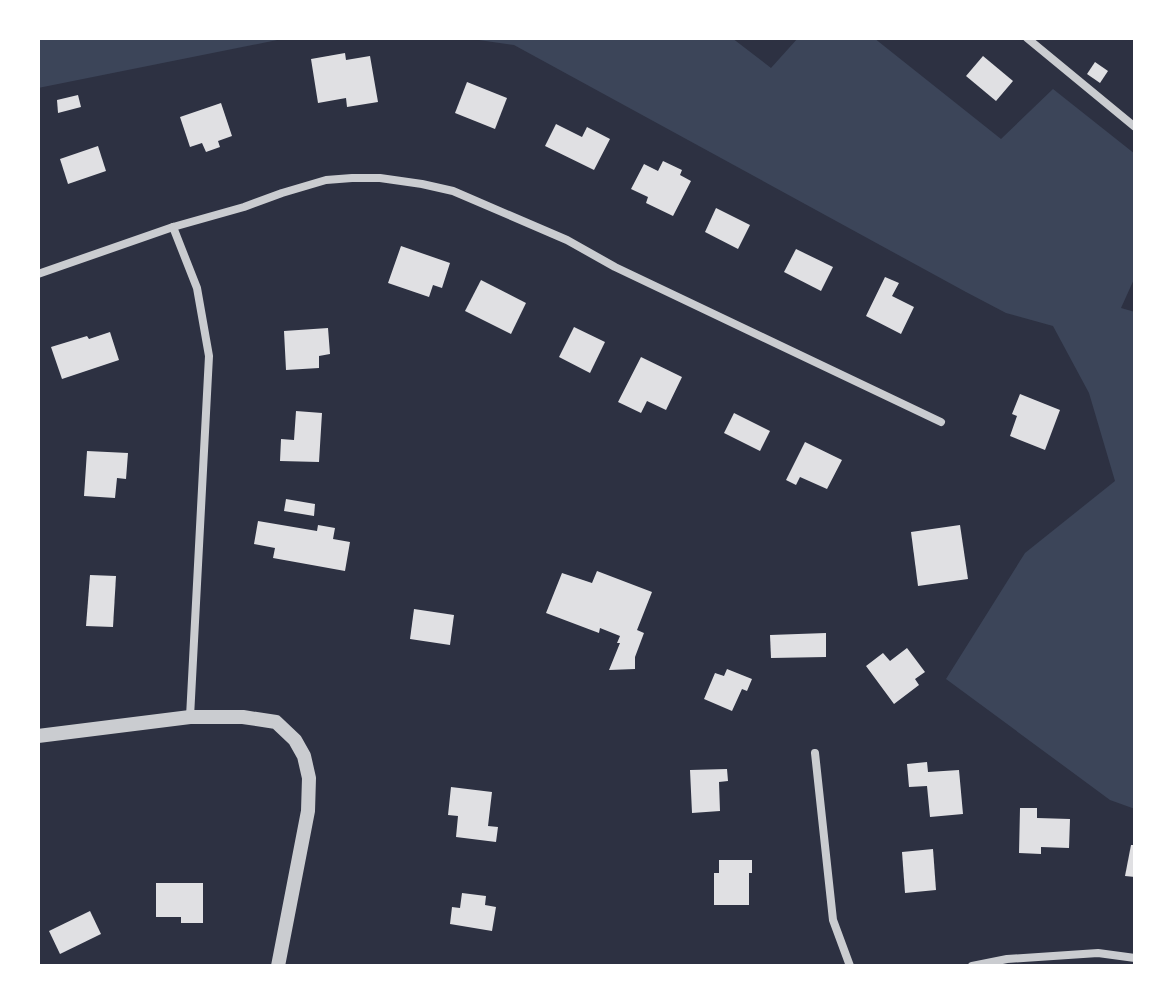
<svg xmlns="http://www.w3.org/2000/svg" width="1173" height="1004" font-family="Barlow,sans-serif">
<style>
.green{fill:#3c4559}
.building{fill:#e0e0e3}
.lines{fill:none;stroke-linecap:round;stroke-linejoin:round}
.minor{stroke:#caccd0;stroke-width:8}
.tertiary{stroke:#caccd0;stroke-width:14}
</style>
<rect width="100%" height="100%" fill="#2d3142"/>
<!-- green -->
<g class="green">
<polygon points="38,38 287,38 38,88"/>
<polygon points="465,38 732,38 771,68 798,38 874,38 1001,139 1053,89 1135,154 1135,277 1121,308 1135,312 1135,809 1110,800 946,679 1025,553 1115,481 1089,393 1053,326 1006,313 966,292 514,45"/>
</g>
<!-- building -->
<g class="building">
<polygon points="345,53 346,60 370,56 378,102 347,107 346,98 318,103 311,59"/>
<polygon points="983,56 1013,81 996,101 966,76"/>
<polygon points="1095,62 1108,71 1100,83 1087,74"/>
<polygon points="467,82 507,98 495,129 455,113"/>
<polygon points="78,95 81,107 58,113 57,100"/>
<polygon points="221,103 232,136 218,141 220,147 206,152 202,143 190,147 180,117"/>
<polygon points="556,124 582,137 587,127 610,139 594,170 545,146"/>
<polygon points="98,146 106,171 68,184 60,159"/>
<polygon points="663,161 682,170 680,175 691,181 673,216 646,203 648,197 631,189 644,164 658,171"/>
<polygon points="716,208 750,225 738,249 705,232"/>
<polygon points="401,246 450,263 442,288 433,285 429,297 388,283"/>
<polygon points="796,249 833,267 821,291 784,272"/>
<polygon points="885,277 899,283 892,296 914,307 901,334 866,316"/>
<polygon points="481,280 526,303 511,334 465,311"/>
<polygon points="574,327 605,342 590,373 559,357"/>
<polygon points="328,328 330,354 319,356 319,368 286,370 284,331"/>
<polygon points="110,332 119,360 62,379 51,347 87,336 89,339"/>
<polygon points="641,357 682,377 666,410 647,401 641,413 618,402"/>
<polygon points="1020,394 1060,410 1045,450 1010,436 1017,416 1012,414"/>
<polygon points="296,411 322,413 319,462 280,461 281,439 294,440"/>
<polygon points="734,413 770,431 760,451 724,433"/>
<polygon points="805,442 842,460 827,489 800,477 796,485 786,480"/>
<polygon points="87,451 128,453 126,479 117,478 115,498 84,496"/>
<polygon points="286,499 315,504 314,516 284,511"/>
<polygon points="258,521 317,531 318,525 335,528 333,539 350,542 345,571 273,558 275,548 254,544"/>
<polygon points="960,525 968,579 918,586 911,532"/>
<polygon points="597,571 652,592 637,630 644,633 635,657 635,669 609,670 620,643 617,643 620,636 600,628 599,633 546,613 562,573 592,583"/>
<polygon points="90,575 116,576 113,627 86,626"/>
<polygon points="414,609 454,615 450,645 410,639"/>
<polygon points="826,633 826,657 771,658 770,635"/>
<polygon points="907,648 925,672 915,679 919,685 894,704 866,666 883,653 890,661"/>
<polygon points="727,669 752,679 747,691 742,689 732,711 704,699 715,673 724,676"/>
<polygon points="927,762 928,772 959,770 963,814 930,817 927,786 909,787 907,764"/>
<polygon points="727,769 728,781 719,782 720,811 692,813 690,770"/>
<polygon points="451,787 492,792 488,826 498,827 496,842 456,837 458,816 448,815"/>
<polygon points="1020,808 1037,808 1037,818 1070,819 1069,848 1041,847 1041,854 1019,853"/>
<polygon points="1131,845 1135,845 1135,877 1125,876"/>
<polygon points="933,849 936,890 905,893 902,852"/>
<polygon points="719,860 752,860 752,873 749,873 749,905 714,905 714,873 719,873"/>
<polygon points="156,883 203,883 203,923 181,923 181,917 156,917"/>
<polygon points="462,893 486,896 485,905 496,907 492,931 450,924 452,907 460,908"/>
<polygon points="90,911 101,934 60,954 49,931"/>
</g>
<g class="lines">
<!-- minor -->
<g class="minor">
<polyline points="1027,38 1135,127"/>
<polyline points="173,227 197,288 209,356 190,717"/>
<polyline points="38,274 173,227 244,207 282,193 326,180 352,178 380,178 422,184 453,191 567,240 615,267 941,422"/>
<polyline points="815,753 833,920 850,966"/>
<polyline points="972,966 1007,959 1098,953 1135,958"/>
</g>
<!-- tertiary -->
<polyline class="tertiary" points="38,736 190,717 243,717 276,722 295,740 304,756 309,778 308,811 278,966"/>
</g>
<!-- border -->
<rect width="1173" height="1004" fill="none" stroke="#ffffff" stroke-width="80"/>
</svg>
